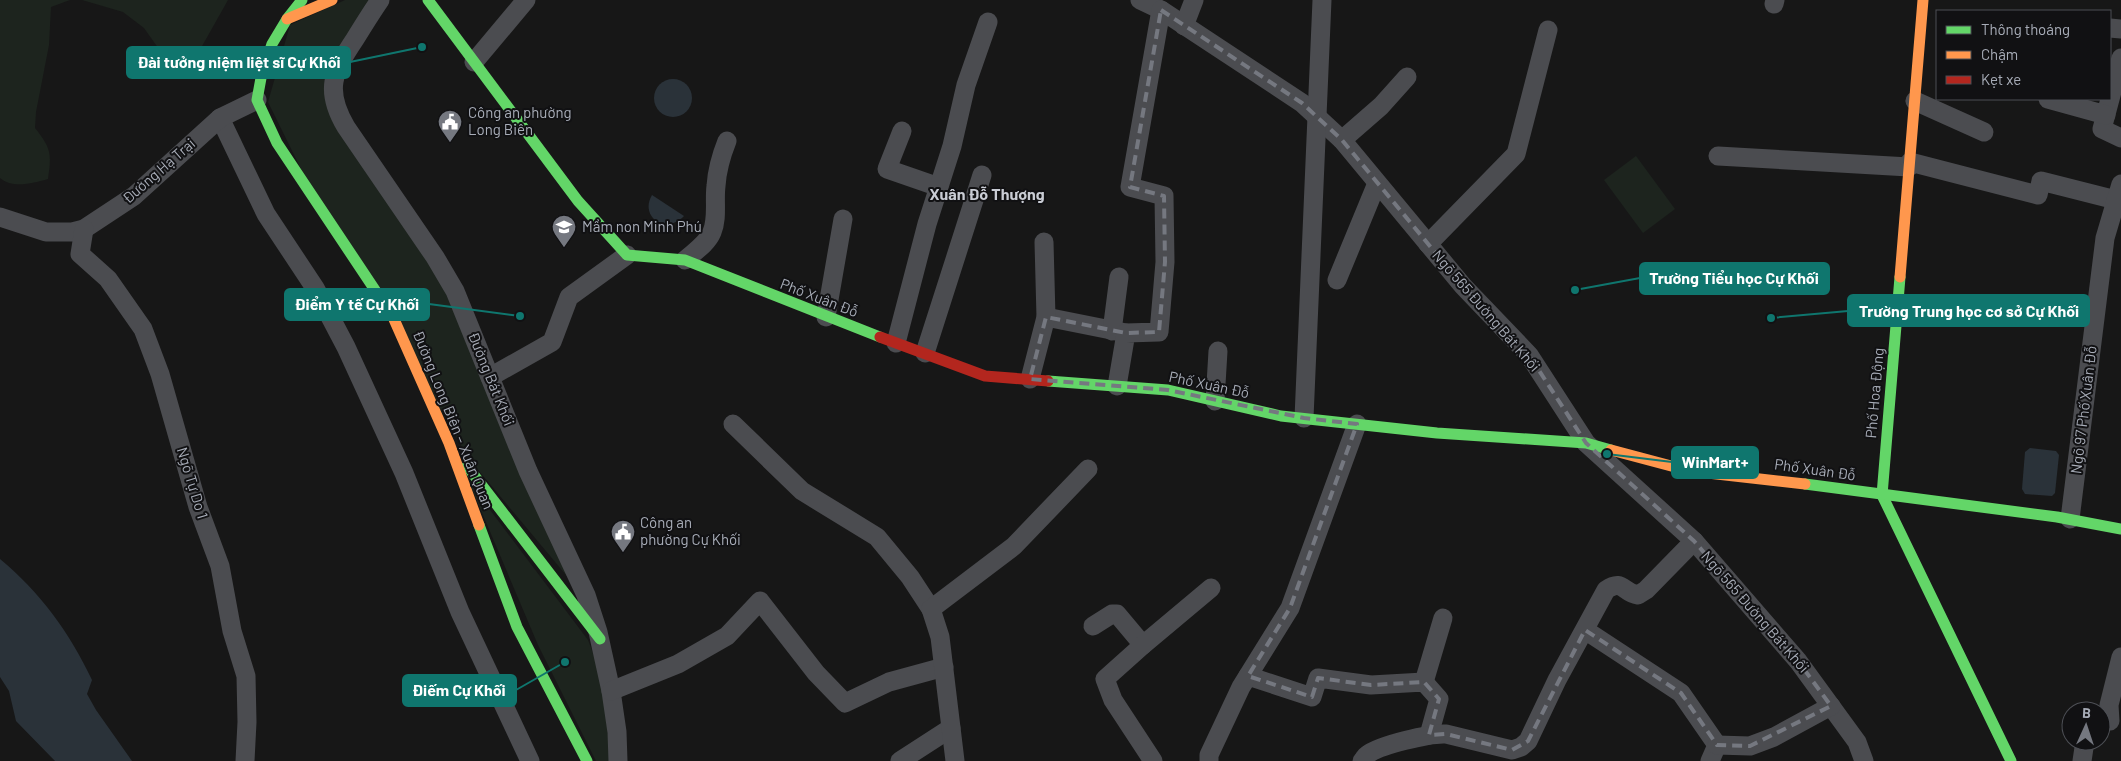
<svg xmlns="http://www.w3.org/2000/svg" width="2121" height="761" font-family="Barlow,sans-serif">
<style>
.green{fill:#1d241e}
.water{fill:#2a3239}
.lines{fill:none;stroke-linecap:round;stroke-linejoin:round}
.street{stroke:#4b4c50;stroke-width:19}
.fast{stroke:#63d668;stroke-width:11}
.slow{stroke:#ff974d;stroke-width:11}
.jam{stroke:#b3261e;stroke-width:11}
.marked{fill:none;stroke:#757880;stroke-width:4;stroke-dasharray:10 6;stroke-linejoin:round}
.labels{text-anchor:middle;stroke-width:4;stroke-linejoin:round;paint-order:stroke}
.poi-label{font-size:15px;fill:#a8adb8;stroke:#111113;text-anchor:start}
.street-label{font-size:15px;fill:#a8adb8;stroke:#111113}
.neighbourhood-label{font-size:16px;font-weight:bold;fill:#c9ccd4;stroke:#111113}
.leader{fill:none;stroke:#0f766e;stroke-width:2}
.callout-dot{fill:#0f766e;stroke:#111113;stroke-width:2}
.callout{fill:#0f766e;stroke:#0f766e;stroke-width:2}
.callout-label{font-size:16px;text-anchor:middle;font-weight:bold;fill:#fff}
</style>
<rect width="100%" height="100%" fill="#171717"/>
<!-- green -->
<g class="green">
<path d="M 0,0 L 70,0 L 51,7 L 49,45 L 36,112 L 35,128 C 51,148 52,154 48,179 C 33,183 13,189 0,178 Z"/>
<polygon points="82,0 228,0 188,71 166,59 144,28 123,12"/>
<polygon points="345,0 375,0 331,58 325,79 434,266 571,581 469,459 303,173 268,102 290,25"/>
<polygon points="1636,156 1675,209 1643,233 1604,180"/>
<path d="M 469,482 L 588,640 C 604,678 607,720 610,761 L 596,761 L 538,645 Z"/>
</g>
<!-- water -->
<g class="water">
<circle cx="673" cy="98" r="19"/>
<path d="M 652,195 L 684,216 C 666,235 639,217 652,195 Z"/>
<polygon points="2030,448 2056,451 2059,455 2055,493 2052,496 2025,494 2022,489 2025,452"/>
<path d="M 0,559 C 40,592 70,633 92,680 L 87,694 L 96,710 L 132,761 L 55,761 L 16,721 L 9,691 L 0,677 Z"/>
</g>
<g class="lines">
<!-- street -->
<g class="street">
<path d="M 380,0 C 371,13 363,26 355,39 C 333,72 324,90 346,127 L 435,257 L 455,291 L 528,471 L 586,595 L 598,632 L 611,691 L 617,732 L 618,761"/>
<polyline points="1140,0 1161,10 1302,103 1342,140 1463,286 1529,355 1586,443 1694,541 1798,661 1857,742 1864,761"/>
<polyline points="1774,4 1775,0"/>
<polyline points="1184,26 1194,0"/>
<polyline points="2110,28 2121,29"/>
<polyline points="2121,58 2102,129 2121,138"/>
<polyline points="474,62 526,0"/>
<polyline points="2048,99 2106,115"/>
<polyline points="1915,101 1984,132"/>
<polyline points="220,118 266,214 315,288 346,347 404,473 460,612 530,761"/>
<polyline points="902,131 887,169 939,187"/>
<polyline points="1342,140 1381,106 1407,77"/>
<polyline points="1718,156 1909,167"/>
<polyline points="1910,162 2038,195 2041,181 2116,200"/>
<polyline points="0,217 46,232 72,232 84,229 134,196 220,118 257,100"/>
<polyline points="84,229 80,254 108,279 143,329 160,374 198,507 220,566 232,631 246,676 247,722 245,761"/>
<polyline points="1428,244 1516,154 1548,30"/>
<path d="M 685,260 C 694,252 707,244 712,232 C 718,218 714,201 716,186 C 717,170 721,156 727,141"/>
<polyline points="1337,280 1377,183"/>
<polyline points="826,317 843,219"/>
<polyline points="1046,317 1126,333"/>
<polyline points="1112,331 1119,277"/>
<polyline points="896,343 927,224 952,146 966,85 988,22"/>
<polyline points="925,353 982,175"/>
<polyline points="490,377 552,342 569,297 627,255"/>
<polyline points="1030,379 1046,317 1044,242"/>
<polyline points="1117,386 1126,333 1159,332 1165,262 1164,196 1130,187 1161,10"/>
<polyline points="1215,401 1218,351"/>
<polyline points="1304,418 1322,0"/>
<polyline points="733,424 802,491 877,537 910,577 931,609"/>
<polyline points="2070,519 2105,238 2121,184"/>
<polyline points="1093,626 1112,614 1117,614 1143,645"/>
<polyline points="1585,630 1681,693 1717,745 1710,761"/>
<polyline points="1248,676 1312,697 1318,678 1371,685 1424,682 1439,699 1429,735"/>
<polyline points="1424,682 1443,618"/>
<polyline points="611,691 678,664 727,636 760,601 816,673 845,703 889,682 944,667"/>
<polyline points="2110,721 2109,705 2121,657"/>
<polyline points="1717,745 1750,746 1774,737 1831,706"/>
<polyline points="900,761 951,728"/>
<polyline points="955,761 940,637 931,609 1014,546 1088,469"/>
<polyline points="1153,761 1113,700 1105,679 1143,645 1211,588"/>
<polyline points="1209,761 1209,755 1241,687 1290,608 1357,424"/>
<path d="M 1362,761 C 1364,759 1365,756 1367,755 C 1379,745 1431,733 1446,734 L 1512,750 L 1521,747 L 1528,741 L 1557,680 L 1606,590 C 1623,578 1623,593 1638,595 L 1646,590 L 1694,541"/>
<polyline points="2082,761 2085,741"/>
</g>
<!-- fast -->
<g class="fast">
<polyline points="302,0 287,19 272,44 261,78 257,100 277,143 393,317"/>
<polyline points="428,0 578,201 627,255 685,260 880,337"/>
<polyline points="1900,277 1882,495 2011,761"/>
<polyline points="1048,381 1168,390 1281,416 1437,433 1586,443 1611,450"/>
<polyline points="467,466 600,639"/>
<polyline points="1805,484 2057,517 2121,529"/>
<polyline points="479,525 517,627 587,761"/>
</g>
<!-- slow -->
<g class="slow">
<polyline points="287,19 332,0"/>
<polyline points="1900,277 1923,0"/>
<polyline points="393,317 449,443 479,525"/>
<polyline points="1611,450 1690,471 1805,484"/>
</g>
<!-- jam -->
<polyline class="jam" points="880,337 985,376 1048,381"/>
</g>
<!-- marked area -->
<path class="marked" d="M 1161,10 L 1302,103 L 1342,140 L 1463,286 L 1529,355 L 1586,443 L 1694,541 L 1798,661 L 1831,706 L 1750,746 L 1717,745 L 1681,693 L 1585,630 L 1528,741 L 1512,750 L 1446,734 L 1429,735 L 1439,699 L 1424,682 L 1371,685 L 1318,678 L 1312,697 L 1248,676 L 1290,608 L 1357,424 L 1304,418 L 1168,390 L 1030,379 L 1046,317 L 1126,333 L 1159,332 L 1165,262 L 1164,196 L 1130,187 Z"/>
<!-- icons -->
<defs>
<symbol id="civic-pin" viewBox="-11 -11 22 30"><path d="M0 17L-7.5 6A9.5 9.5 0 1 1 7.5 6Z" fill="#757880" stroke="#111113"/><path d="M-.6-6.5H3V-4.5H.6V-3L4-1V1h2V6H-6V1h2V-1L-.6-3ZM-1.2 2.5V6h2.4V2.5Z" fill="#fff"/></symbol>
<symbol id="school-pin" viewBox="-11 -11 22 30"><path d="M0 17L-7.5 6A9.5 9.5 0 1 1 7.5 6Z" fill="#757880" stroke="#111113"/><path d="M0-5L7-2L0 1L-7-2ZM-4 1L0 2.5L4 1V4Q0 6-4 4Z" fill="#fff"/></symbol>
</defs>
<g fill-rule="evenodd">
<use href="#civic-pin" x="436" y="108" width="28" height="38"/>
<use href="#school-pin" x="550" y="213" width="28" height="38"/>
<use href="#civic-pin" x="609" y="518" width="28" height="38"/>
</g>
<g class="labels">
<!-- poi labels -->
<g class="poi-label">
<text x="468" y="118">Công an phường<tspan x="468" dy="17">Long Biên</tspan></text>
<text x="582" y="232">Mầm non Minh Phú</text>
<text x="640" y="528">Công an<tspan x="640" dy="17">phường Cự Khối</tspan></text>
</g>
<!-- street labels -->
<g class="street-label">
<text transform="translate(159 171) rotate(-41)" y="5">Đường Hạ Trại</text>
<text transform="translate(819 298) rotate(21)" y="5">Phố Xuân Đỗ</text>
<text transform="translate(1486 311) rotate(49)" y="5">Ngõ 565 Đường Bát Khối</text>
<text transform="translate(491 379) rotate(68)" y="5">Đường Bát Khối</text>
<text transform="translate(1209 385) rotate(12)" y="5">Phố Xuân Đỗ</text>
<text transform="translate(1875 393) rotate(-85)" y="5">Phố Hoa Động</text>
<text transform="translate(2084 410) rotate(-83)" y="5">Ngõ 97 Phố Xuân Đỗ</text>
<text transform="translate(453 420) rotate(68)" y="5">Đường Long Biên – Xuân Quan</text>
<text transform="translate(1815 470) rotate(8)" y="5">Phố Xuân Đỗ</text>
<text transform="translate(192 483) rotate(73)" y="5">Ngõ Tự Do 1</text>
<text transform="translate(1755 612) rotate(49)" y="5">Ngõ 565 Đường Bát Khối</text>
</g>
<!-- neighbourhood labels -->
<g class="neighbourhood-label">
<text x="987" y="200">Xuân Đỗ Thượng</text>
</g>
</g>
<!-- callouts -->
<path class="leader" d="M422 47L350 62M1575 290L1640 278M520 316L429 304M1771 318L1848 311M1607 454L1672 462M565 662L516 690"/>
<g class="callout-dot">
<circle cx="422" cy="47" r="5"/>
<circle cx="1575" cy="290" r="5"/>
<circle cx="520" cy="316" r="5"/>
<circle cx="1771" cy="318" r="5"/>
<circle cx="1607" cy="454" r="5"/>
<circle cx="565" cy="662" r="5"/>
</g>
<g class="callout">
<rect x="127" y="47" width="223" height="31" rx="5"/>
<rect x="1640" y="263" width="189" height="31" rx="5"/>
<rect x="285" y="289" width="144" height="31" rx="5"/>
<rect x="1848" y="295" width="241" height="31" rx="5"/>
<rect x="1672" y="447" width="86" height="31" rx="5"/>
<rect x="403" y="675" width="113" height="31" rx="5"/>
</g>
<g class="callout-label">
<text x="239" y="68">Đài tưởng niệm liệt sĩ Cự Khối</text>
<text x="1734" y="284">Trường Tiểu học Cự Khối</text>
<text x="357" y="310">Điểm Y tế Cự Khối</text>
<text x="1969" y="317">Trường Trung học cơ sở Cự Khối</text>
<text x="1715" y="468">WinMart+</text>
<text x="459" y="696">Điếm Cự Khối</text>
</g>
<!-- legend -->
<rect x="1936" y="10" width="175" height="90" fill="#111113" stroke="#4d4f55"/>
<rect x="1946" y="26" width="25" height="8" fill="#63d668" stroke="#4d4f55"/>
<text x="1981" y="35" font-size="15" fill="#a8adb8">Thông thoáng</text>
<rect x="1946" y="51" width="25" height="8" fill="#ff974d" stroke="#4d4f55"/>
<text x="1981" y="60" font-size="15" fill="#a8adb8">Chậm</text>
<rect x="1946" y="76" width="25" height="8" fill="#b3261e" stroke="#4d4f55"/>
<text x="1981" y="85" font-size="15" fill="#a8adb8">Kẹt xe</text>
<!-- north arrow -->
<g transform="translate(2086 726) rotate(3)"><circle r="24" fill="#111113" stroke="#4d4f55"/>
<path d="M0-4L9 19L0 12L-9 19Z" fill="#757880"/>
<text y="-8" font-size="14" font-weight="bold" text-anchor="middle" fill="#a8adb8">B</text>
</g>
</svg>
